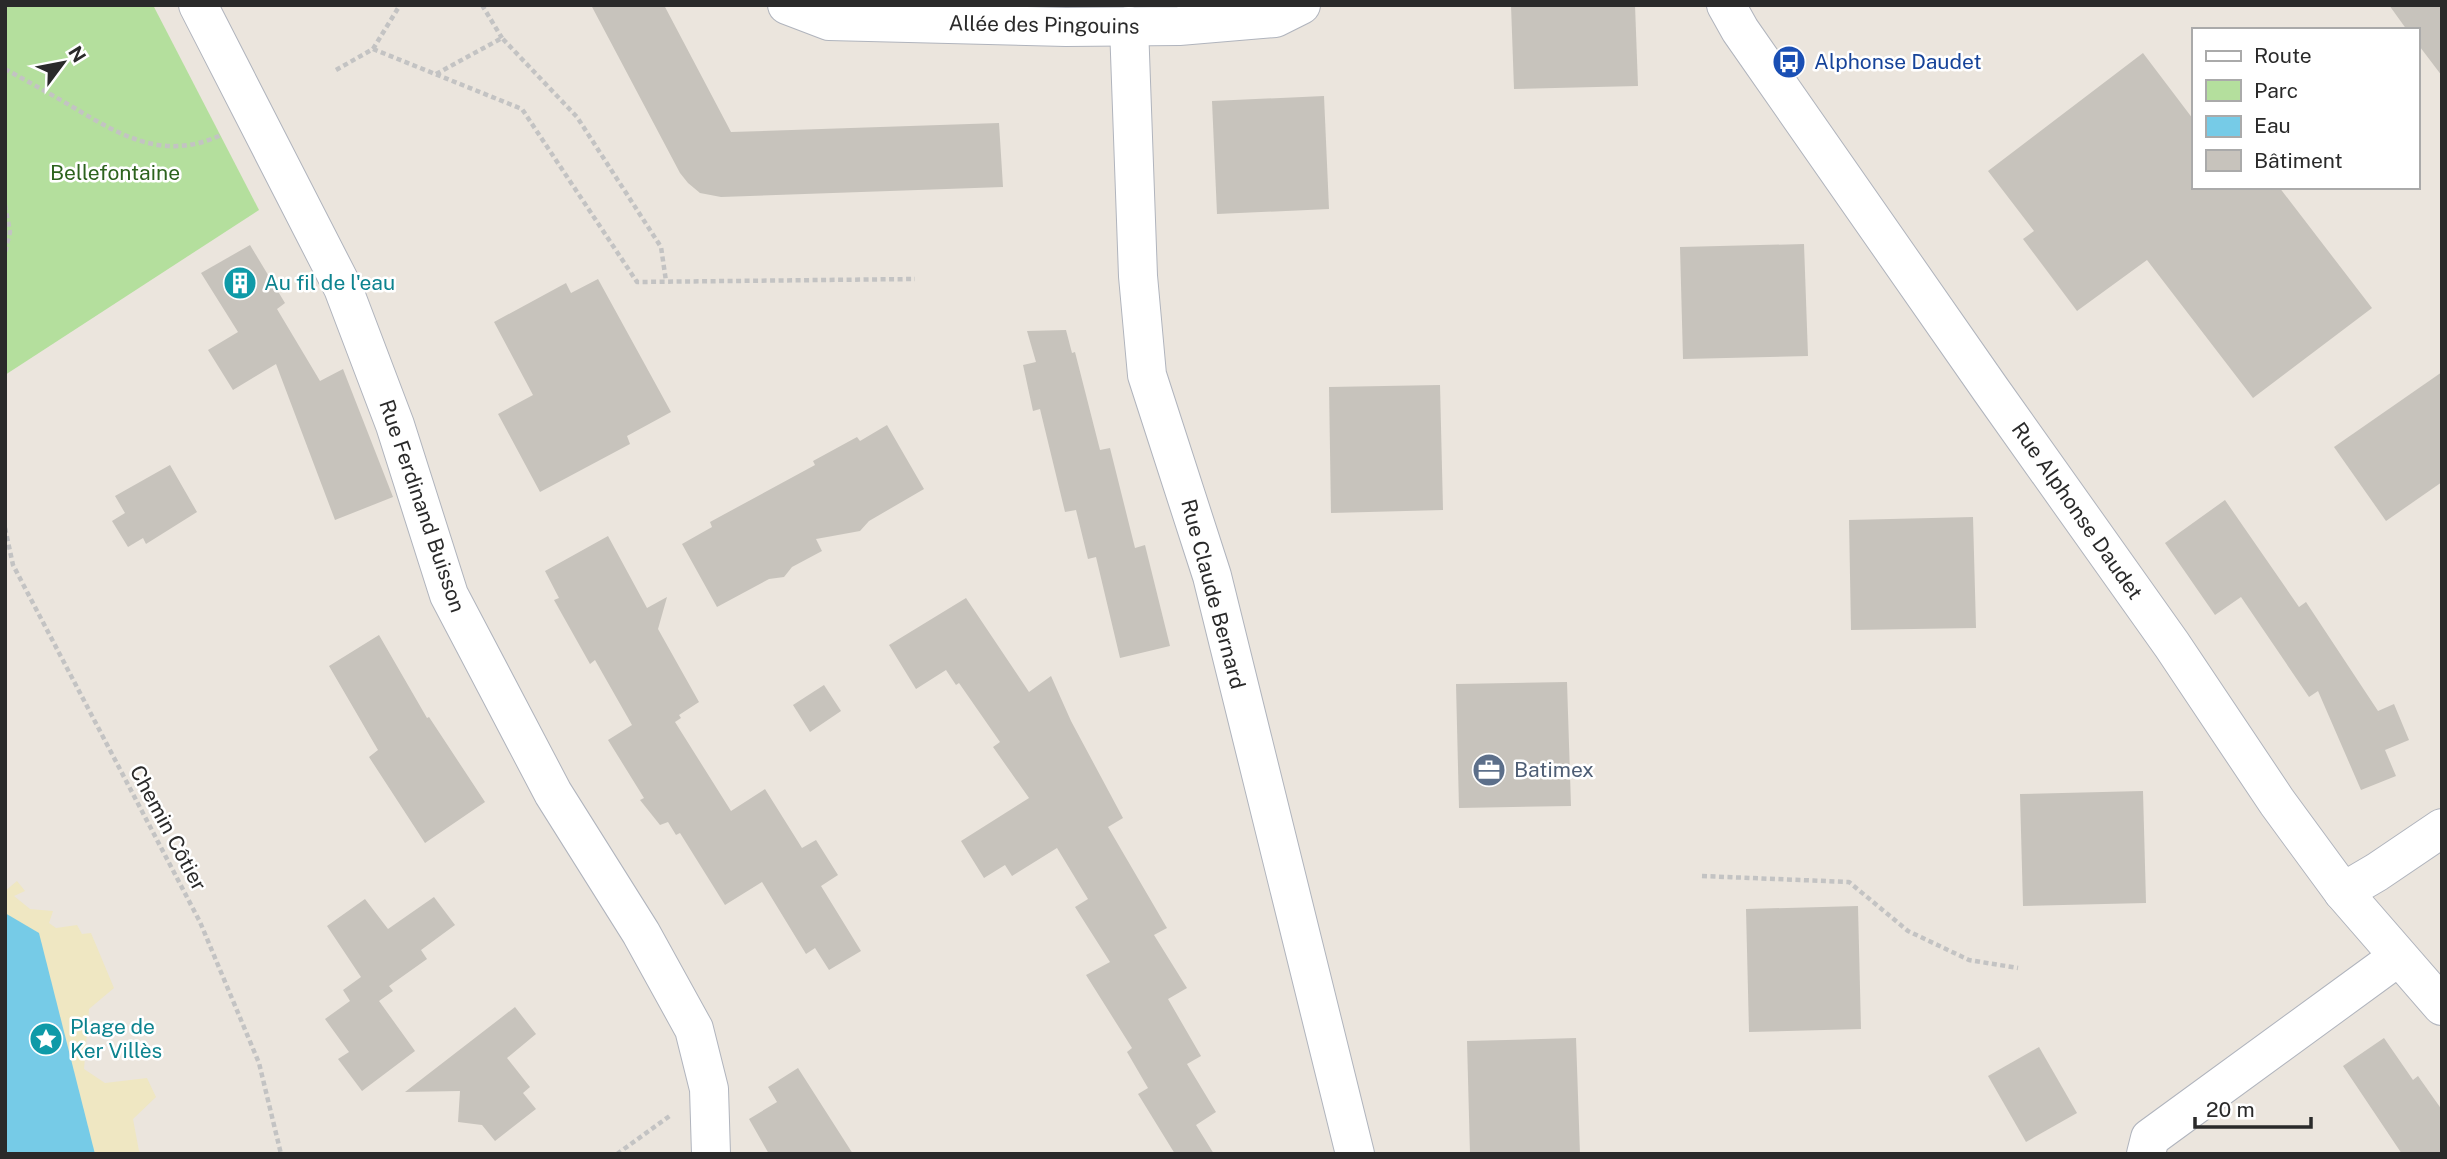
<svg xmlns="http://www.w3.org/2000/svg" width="2447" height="1159" font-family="'Public Sans',sans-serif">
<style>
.green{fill:#b4df9d}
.sand{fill:#efe7c2}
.water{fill:#76cbe7}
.building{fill:#c7c3bc}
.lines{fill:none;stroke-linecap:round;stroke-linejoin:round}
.minor-casing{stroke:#b0b4bd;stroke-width:40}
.path{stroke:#c3c3c3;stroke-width:4.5;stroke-dasharray:5 3.5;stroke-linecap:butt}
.minor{stroke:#fff;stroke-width:38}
.labels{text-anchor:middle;stroke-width:5;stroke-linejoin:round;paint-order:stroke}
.street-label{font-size:21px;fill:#2a2a2a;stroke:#fff}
.transit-label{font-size:21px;fill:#164399;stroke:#fff;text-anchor:start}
.park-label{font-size:21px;fill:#2d631e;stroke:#fff}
.culture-label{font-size:21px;fill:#0d838f;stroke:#fff;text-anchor:start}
.service-label{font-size:21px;fill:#4e5e75;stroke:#fff;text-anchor:start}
</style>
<rect width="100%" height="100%" fill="#ebe5dd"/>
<!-- green -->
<polygon class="green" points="5,5 153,5 259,210 5,375"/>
<!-- sand -->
<polygon class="sand" points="17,881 25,891 14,896 30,909 53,911 49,923 56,928 77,925 82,934 91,933 114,988 89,1009 84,1069 105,1083 147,1078 156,1097 133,1119 139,1151 143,1154 8,1154 5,1139 5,891"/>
<!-- water -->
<polygon class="water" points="5,913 39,933 95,1154 5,1154"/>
<!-- building -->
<g class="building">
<polygon points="591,5 664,5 731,132 999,123 1003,187 721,197 700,193 688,183 680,173"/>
<polygon points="1511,5 1635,5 1638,86 1514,89"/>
<polygon points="2389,5 2442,5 2442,76 2417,43 2417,30 2407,30"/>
<polygon points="2143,53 2193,119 2193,187 2279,187 2372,308 2253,398 2147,260 2077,311 2023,239 2034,231 1988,171"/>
<polygon points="1324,96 1329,209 1217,214 1212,101"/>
<polygon points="1804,244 1808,356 1683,359 1680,247"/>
<polygon points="250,245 285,303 277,309 320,381 343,369 393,497 335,520 276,364 233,390 208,350 238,332 201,273"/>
<polygon points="598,279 671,412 627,436 630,444 540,492 498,414 533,395 494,322 566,283 571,293"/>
<polygon points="1066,330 1072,353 1075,352 1100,450 1110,448 1135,548 1145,545 1170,646 1120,658 1096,557 1088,559 1076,510 1065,512 1040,409 1033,411 1023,365 1036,362 1027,331"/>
<polygon points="2442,372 2442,482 2386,521 2334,447"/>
<polygon points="1440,385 1443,510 1331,513 1329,387"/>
<polygon points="887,425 924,489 869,521 860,531 816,539 822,551 792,567 784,577 769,579 717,607 682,544 712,527 710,522 815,465 813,461 857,437 860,441"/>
<polygon points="170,465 197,512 146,544 143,538 128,547 112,521 125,513 115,496"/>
<polygon points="2225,500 2299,607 2306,602 2378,711 2394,704 2409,740 2385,750 2396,776 2361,790 2318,691 2309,697 2241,597 2215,615 2165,543"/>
<polygon points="1973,517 1976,628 1851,630 1849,520"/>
<polygon points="608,536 647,608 667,597 658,629 699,702 679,715 681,718 675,722 731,811 765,789 802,848 816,840 838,875 821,886 861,951 829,970 815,948 806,954 762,882 725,905 680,833 676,835 668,822 660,825 640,800 644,798 608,740 632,725 595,660 590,664 554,600 559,598 545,571"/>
<polygon points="966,598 1029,692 1051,676 1071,721 1123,818 1108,827 1167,928 1154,935 1187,988 1168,999 1201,1056 1187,1064 1216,1112 1196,1125 1214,1154 1175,1154 1138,1094 1148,1088 1127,1052 1132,1048 1086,975 1110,962 1075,907 1088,899 1057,848 1012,876 1005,865 984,878 961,841 1029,798 993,747 1000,742 959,683 956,685 946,670 916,689 889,645"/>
<polygon points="379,635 427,718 429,717 485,802 425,843 369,757 378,750 329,666"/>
<polygon points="1567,682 1571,806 1459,808 1456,684"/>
<polygon points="824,685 841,711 810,732 793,705"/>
<polygon points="2143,791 2146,903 2023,906 2020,794"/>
<polygon points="434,897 455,925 421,950 427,959 389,986 393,991 379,1001 415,1051 362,1091 338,1059 349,1052 325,1019 350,1001 343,990 361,977 327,926 365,899 388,929"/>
<polygon points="1858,906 1861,1029 1749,1032 1746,909"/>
<polygon points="515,1007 536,1034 507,1058 530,1087 523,1093 536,1109 495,1141 482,1125 458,1122 460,1091 405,1092"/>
<polygon points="1576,1038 1580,1154 1470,1154 1467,1041"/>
<polygon points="2384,1038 2413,1080 2418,1076 2442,1110 2442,1154 2402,1154 2343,1066"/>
<polygon points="2039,1047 2077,1113 2026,1142 1988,1076"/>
<polygon points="798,1068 853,1154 769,1154 749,1119 777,1102 768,1087"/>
</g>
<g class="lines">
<defs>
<g id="minor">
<polyline points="198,5 343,288 395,425 449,595 553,793 641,933 694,1029 709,1089 711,1154"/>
<polyline points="787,5 829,21 1066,27 1179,26 1275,18 1301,5"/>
<polyline points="1726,5 1740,30 1991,390 2172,645 2277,802 2343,892 2442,1006"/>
<polyline points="1129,26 1138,276 1147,375 1212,576 1355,1154"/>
<polyline points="2343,892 2377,872 2442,828"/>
<polyline points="2146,1154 2150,1138 2398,957"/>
</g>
</defs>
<!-- minor casing -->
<use href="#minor" class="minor-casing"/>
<!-- path -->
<g class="path">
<polyline points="482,5 502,38"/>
<polyline points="373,49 400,5"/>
<path d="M 5,69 C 27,81 49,93 71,106 C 120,135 163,162 221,135"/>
<polyline points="336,70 373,49 522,109 637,282 915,279"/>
<polyline points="436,74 502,38 577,117 661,247 666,281"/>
<polyline points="5,205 10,232 5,253"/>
<polyline points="5,528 13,565 200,922 259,1063 281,1154"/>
<polyline points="1702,876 1849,882 1908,931 1969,960 2018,968"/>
<polyline points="617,1154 671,1115"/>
</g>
<!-- minor -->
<use href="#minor" class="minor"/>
</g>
<!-- icons -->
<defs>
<symbol id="bus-disc" viewBox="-11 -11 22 22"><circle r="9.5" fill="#1a4fb4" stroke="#fff"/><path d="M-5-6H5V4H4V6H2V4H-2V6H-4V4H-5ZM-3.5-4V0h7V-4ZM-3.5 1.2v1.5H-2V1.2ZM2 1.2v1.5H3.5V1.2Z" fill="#fff"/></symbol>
<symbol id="building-disc" viewBox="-11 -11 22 22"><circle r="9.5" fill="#0f9aa8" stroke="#fff"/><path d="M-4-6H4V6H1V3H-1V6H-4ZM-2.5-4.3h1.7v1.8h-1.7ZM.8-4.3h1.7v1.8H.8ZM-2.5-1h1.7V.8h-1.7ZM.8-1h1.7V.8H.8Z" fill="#fff"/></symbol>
<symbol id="office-disc" viewBox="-11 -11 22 22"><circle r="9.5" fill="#5c6f8a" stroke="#fff"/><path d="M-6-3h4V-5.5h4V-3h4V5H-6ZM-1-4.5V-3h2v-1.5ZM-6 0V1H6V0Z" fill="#fff"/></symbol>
<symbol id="sight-disc" viewBox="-11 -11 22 22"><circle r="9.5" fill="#0f9aa8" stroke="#fff"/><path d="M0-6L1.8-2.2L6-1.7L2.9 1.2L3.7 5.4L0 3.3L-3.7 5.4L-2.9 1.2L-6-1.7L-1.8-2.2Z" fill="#fff"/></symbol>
</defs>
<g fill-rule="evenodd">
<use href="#bus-disc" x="1770" y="43" width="38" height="38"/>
<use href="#building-disc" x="221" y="264" width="38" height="38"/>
<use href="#office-disc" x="1470" y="751" width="38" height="38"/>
<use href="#sight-disc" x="27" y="1020" width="38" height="38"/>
</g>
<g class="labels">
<!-- street labels -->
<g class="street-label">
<text transform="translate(1044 25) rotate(1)" y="7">Allée des Pingouins</text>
<text transform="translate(422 506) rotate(71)" y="7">Rue Ferdinand Buisson</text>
<text transform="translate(2077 511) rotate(55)" y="7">Rue Alphonse Daudet</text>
<text transform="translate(1213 594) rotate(75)" y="7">Rue Claude Bernard</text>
<text transform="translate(168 828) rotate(62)" y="7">Chemin Côtier</text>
</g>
<!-- transit labels -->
<g class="transit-label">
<text x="1814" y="69">Alphonse Daudet</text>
</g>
<!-- park labels -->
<g class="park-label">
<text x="115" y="180">Bellefontaine</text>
</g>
<!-- culture labels -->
<g class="culture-label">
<text x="264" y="290">Au fil de l'eau</text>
<text x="70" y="1034">Plage de<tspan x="70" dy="24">Ker Villès</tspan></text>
</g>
<!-- service labels -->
<g class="service-label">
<text x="1514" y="777">Batimex</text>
</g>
</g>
<!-- border -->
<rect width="2447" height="1159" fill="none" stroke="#2a2a2a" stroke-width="14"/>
<!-- legend -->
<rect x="2192" y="28" width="228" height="161" fill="#ffffff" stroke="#aaaaaa" stroke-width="2"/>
<rect x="2206" y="51" width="35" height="10" fill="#ffffff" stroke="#aaaaaa" stroke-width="2"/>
<text x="2254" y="63" font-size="21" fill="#2a2a2a">Route</text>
<rect x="2206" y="80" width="35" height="21" fill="#b4df9d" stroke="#aaaaaa" stroke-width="2"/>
<text x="2254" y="98" font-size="21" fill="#2a2a2a">Parc</text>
<rect x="2206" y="116" width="35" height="21" fill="#76cbe7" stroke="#aaaaaa" stroke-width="2"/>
<text x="2254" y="133" font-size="21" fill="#2a2a2a">Eau</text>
<rect x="2206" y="150" width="35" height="21" fill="#c7c3bc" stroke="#aaaaaa" stroke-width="2"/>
<text x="2254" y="168" font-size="21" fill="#2a2a2a">Bâtiment</text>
<!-- north arrow -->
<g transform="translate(63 63) rotate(58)" stroke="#ffffff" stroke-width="5" paint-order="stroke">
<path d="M0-5L12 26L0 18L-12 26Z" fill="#2a2a2a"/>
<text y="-10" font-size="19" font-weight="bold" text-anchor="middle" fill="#2a2a2a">N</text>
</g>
<!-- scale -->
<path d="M2195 1117v10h116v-10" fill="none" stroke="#2a2a2a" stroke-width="3.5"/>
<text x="2206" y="1117" font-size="21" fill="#2a2a2a" stroke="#ffffff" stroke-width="5" paint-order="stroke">20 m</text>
</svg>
